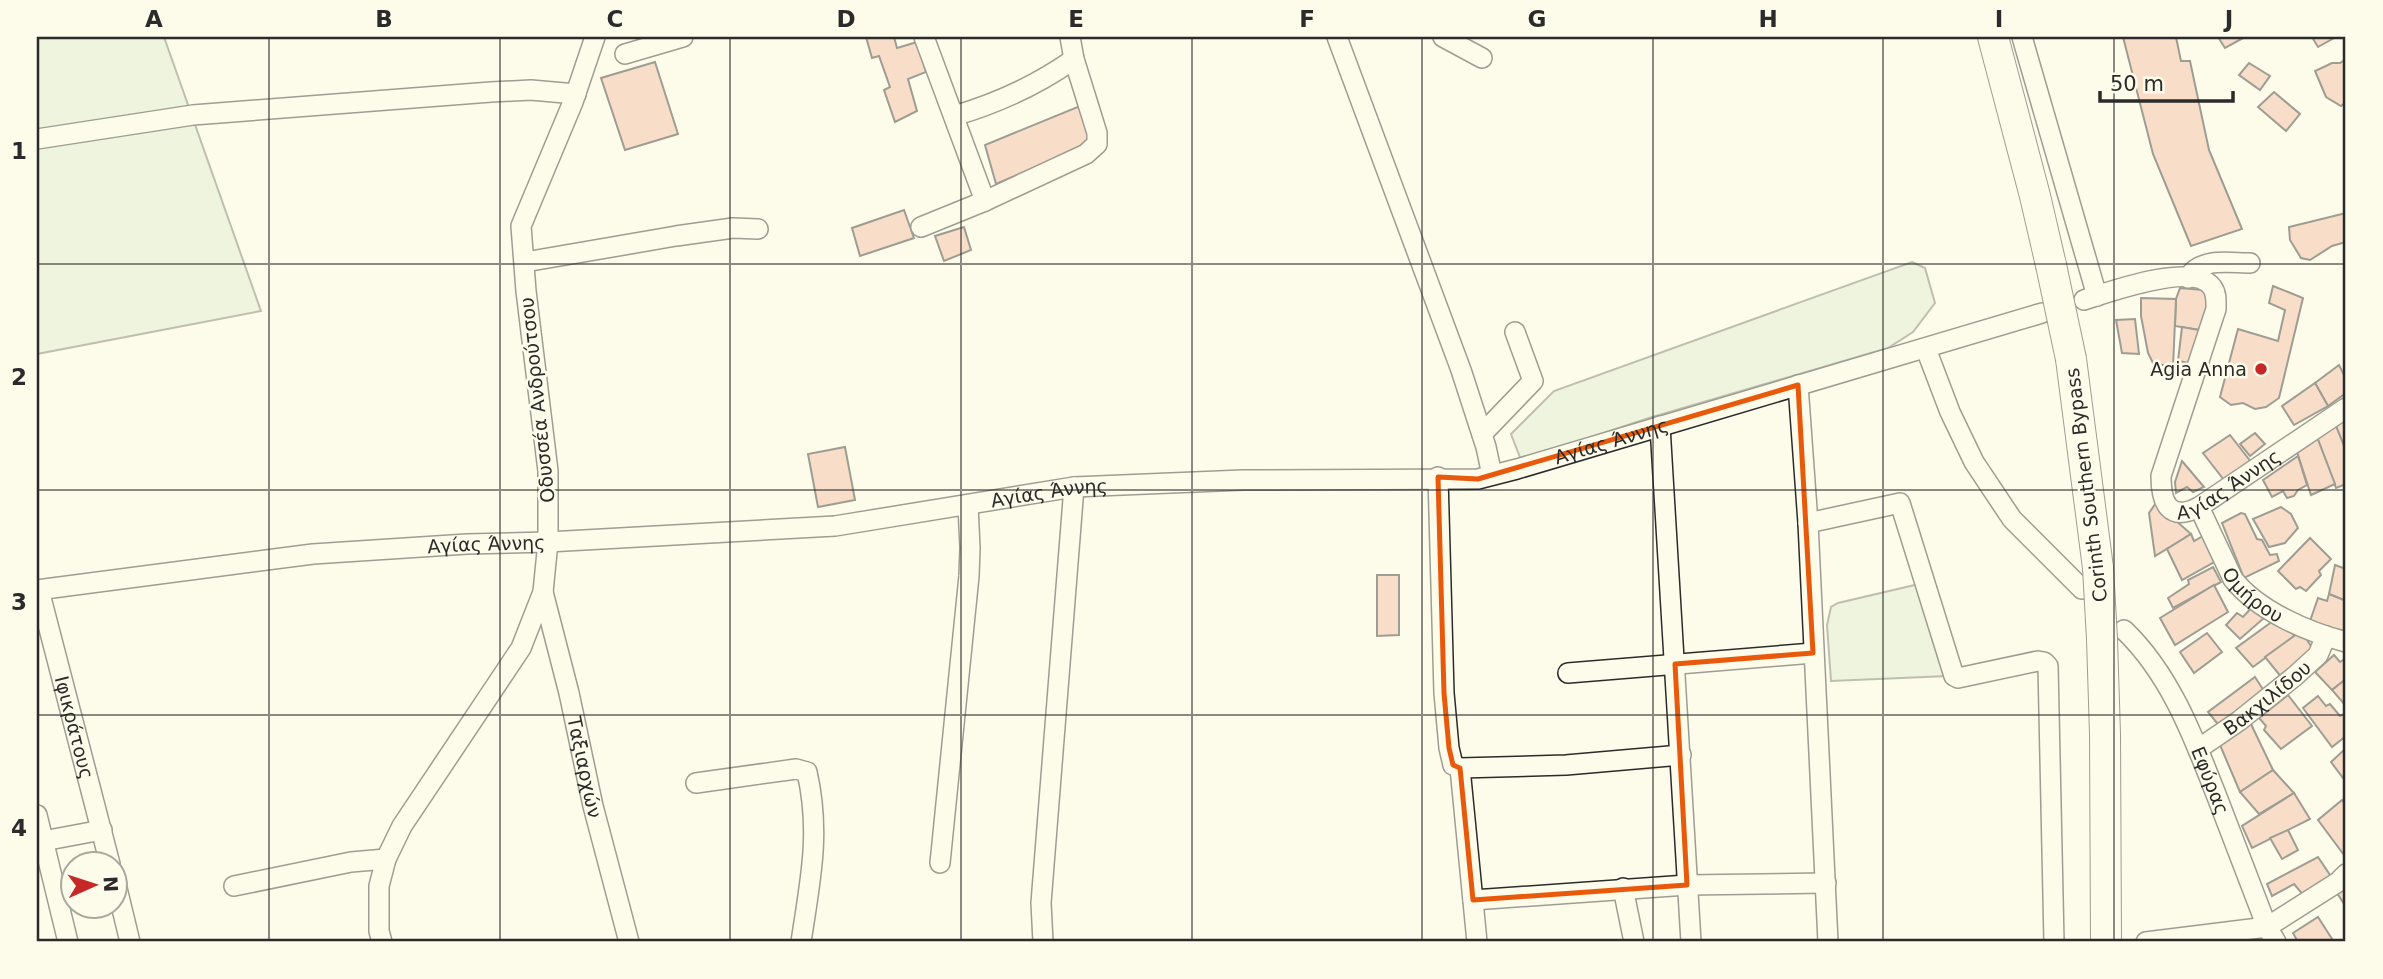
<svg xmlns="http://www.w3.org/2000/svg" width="2383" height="979" font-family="'DejaVu Sans',sans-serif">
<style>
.green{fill:#deebd1;stroke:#74746e;stroke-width:2}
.building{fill:#f2b8a0;stroke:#2b2b2b;stroke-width:2}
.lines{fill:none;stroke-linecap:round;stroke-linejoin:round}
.minor-casing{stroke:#2b2b2b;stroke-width:22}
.highway-casing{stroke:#2b2b2b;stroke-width:32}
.minor{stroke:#fdfbea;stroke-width:19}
.highway{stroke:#fdfbea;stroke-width:30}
.highway-bridge-casing{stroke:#2b2b2b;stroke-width:32;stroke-linecap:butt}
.highway-bridge{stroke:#fdfbea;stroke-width:30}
.marked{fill:none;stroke:#e8590c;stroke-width:5;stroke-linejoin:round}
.grid{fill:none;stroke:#2b2b2b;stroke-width:2;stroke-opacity:0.55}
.poi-dot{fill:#c62828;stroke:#fdfbea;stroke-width:2.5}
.labels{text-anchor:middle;stroke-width:5;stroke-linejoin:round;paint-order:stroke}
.poi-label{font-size:19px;fill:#2b2b2b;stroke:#fdfbea;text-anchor:end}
.street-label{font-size:19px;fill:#2b2b2b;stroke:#fdfbea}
.neatline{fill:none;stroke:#2b2b2b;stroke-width:2.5}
.grid-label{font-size:23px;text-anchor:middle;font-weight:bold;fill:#2b2b2b}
</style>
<rect width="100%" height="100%" fill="#fdfbea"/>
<!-- green -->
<g class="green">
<polygon points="37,37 164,37 261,311 37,354"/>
<polygon points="1912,262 1925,268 1935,303 1913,332 1888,348 1649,418 1521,460 1511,434 1554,391"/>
<polygon points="1919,584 1948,676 1831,681 1827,625 1831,607 1838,603"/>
</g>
<!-- building -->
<g class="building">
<polygon points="866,37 894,37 897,48 917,42 926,72 908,79 917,111 895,122 884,90 890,87 879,56 872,58"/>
<polygon points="2123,37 2176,37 2181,61 2190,61 2209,150 2242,229 2191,246 2153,154"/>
<polygon points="2218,37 2245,37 2225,48"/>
<polygon points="2312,37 2333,37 2334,38 2318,47"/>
<polygon points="2346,59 2346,102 2341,106 2326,97 2315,71 2332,63 2340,63"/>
<polygon points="655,62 678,134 625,150 601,78"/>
<polygon points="2249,63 2270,76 2260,90 2239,75"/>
<polygon points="2274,92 2300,114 2286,131 2258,107"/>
<polygon points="1080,106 1091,143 996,184 985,145"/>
<polygon points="904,210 914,238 860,256 852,228"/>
<polygon points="2346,213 2346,242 2332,246 2310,260 2301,258 2290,240 2289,227"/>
<polygon points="964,227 971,250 944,261 935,236"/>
<polygon points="2273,286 2303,298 2279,398 2266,407 2255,409 2243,403 2231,405 2220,397 2238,329 2278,341 2285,310 2269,303"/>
<polygon points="2180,288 2204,290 2212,310 2205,331 2175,326 2176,299"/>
<polygon points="2141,298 2176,299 2173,367 2153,363 2148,353 2141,316"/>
<polygon points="2135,319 2139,354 2122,353 2116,320"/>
<polygon points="2182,327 2199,330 2190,363 2178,361"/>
<polygon points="2339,365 2346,379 2346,393 2328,406 2315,383"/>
<polygon points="2315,383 2328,406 2294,425 2282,406"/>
<polygon points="2346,420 2346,451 2336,426"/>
<polygon points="2336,426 2346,451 2346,484 2336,488 2317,437"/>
<polygon points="2255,433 2265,444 2250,456 2240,444"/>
<polygon points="2230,435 2251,462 2224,480 2203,453"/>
<polygon points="2317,437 2335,484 2311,495 2297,452"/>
<polygon points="845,447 855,500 818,507 808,454"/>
<polygon points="2298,456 2307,485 2298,490 2294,496 2287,498 2283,491 2272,497 2263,480"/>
<polygon points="2182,461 2204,487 2193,492 2187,487 2176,493 2175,482"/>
<polygon points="2156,503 2191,534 2155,556 2149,513"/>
<polygon points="2281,507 2291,514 2298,528 2285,543 2269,547 2253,519"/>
<polygon points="2241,513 2245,514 2257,539 2262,540 2270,555 2277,554 2279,561 2244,578 2222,523"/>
<polygon points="2191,534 2194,541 2203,536 2216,561 2182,580 2167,549"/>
<polygon points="2310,538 2331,559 2319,571 2321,575 2306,591 2300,587 2296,589 2278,571"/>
<polygon points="2335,565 2346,569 2346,601 2329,594"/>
<polygon points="2213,567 2221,582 2173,608 2168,598 2189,584 2188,580"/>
<polygon points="1377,575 1399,575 1399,635 1377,636"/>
<polygon points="2214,585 2228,612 2175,645 2160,618"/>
<polygon points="2329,594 2346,601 2346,631 2309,624 2318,598 2327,601"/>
<polygon points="2253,606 2264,618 2240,639 2226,625 2237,613 2243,617"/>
<polygon points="2277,618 2295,636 2253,667 2236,648"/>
<polygon points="2301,631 2315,652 2282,678 2265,657"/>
<polygon points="2207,633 2222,652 2194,673 2180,652"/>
<polygon points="2334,655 2340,662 2346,658 2346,679 2332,690 2315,672"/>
<polygon points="2255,677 2266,694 2221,728 2208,712"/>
<polygon points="2346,679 2346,706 2332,690"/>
<polygon points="2288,695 2312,726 2281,749 2264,730 2266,726 2259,718"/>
<polygon points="2318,696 2326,706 2330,704 2340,716 2344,714 2346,717 2346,736 2332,747 2303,708"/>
<polygon points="2250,722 2273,770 2240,792 2220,745"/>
<polygon points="2346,748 2346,782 2331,762"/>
<polygon points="2273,770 2294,793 2259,814 2240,792"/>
<polygon points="2294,793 2310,819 2252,848 2242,826"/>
<polygon points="2342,800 2346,806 2346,853 2344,855 2318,820"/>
<polygon points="2288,830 2298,850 2282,859 2270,838"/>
<polygon points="2318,857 2332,878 2304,896 2294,884 2272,896 2267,884"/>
<polygon points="2346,886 2346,907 2337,893"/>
<polygon points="2318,917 2334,942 2298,942 2293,933"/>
</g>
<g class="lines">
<defs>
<g id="minor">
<polyline points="924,37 985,201"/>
<polyline points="1337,37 1461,370 1486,447 1492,475"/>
<polyline points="1443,37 1482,58"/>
<polyline points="2022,37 2097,296"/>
<polyline points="625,54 683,37"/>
<path d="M 954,116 C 998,103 1036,86 1074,59"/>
<polyline points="37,139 193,115 491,92 531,90 576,94"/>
<polyline points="921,227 985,201 1086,154 1097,144 1097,133 1074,59 1070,37"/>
<polyline points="525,262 676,236 733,228 758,229"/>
<path d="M 2188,278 C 2200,257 2229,263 2250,263"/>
<path id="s1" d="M 2084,300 C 2109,292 2194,261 2212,287 C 2217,294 2216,301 2216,309 L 2161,476 C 2161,503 2169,522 2199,507 L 2346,408"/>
<polyline points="1926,349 1950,412 1974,462 2012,519 2082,589"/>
<polyline points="1798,385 1808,523 1828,942"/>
<polyline points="1660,426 1691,942"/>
<polyline points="1482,434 1533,381 1515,332"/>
<polyline points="1438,477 1444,693 1449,748 1453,765 1460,768 1566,765 1681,755"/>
<path id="s2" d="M 2199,507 L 2233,579 C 2258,611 2308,632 2346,642"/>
<polyline points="1808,523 1900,503 1954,676 1958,678 2038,661 2044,662 2048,666 2054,942"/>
<path id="s3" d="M 37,590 L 313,554 L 467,544 L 548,542 L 835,526 L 1074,487 L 1243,480 L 1478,479 L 1517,469 L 2042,313"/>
<path id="s4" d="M 39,590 L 110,864"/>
<path id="s5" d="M 543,592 L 569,693 L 593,806 L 629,942"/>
<path id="s6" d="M 2124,630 C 2172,676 2195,741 2219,802 C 2235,844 2251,885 2267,927 L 2276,942"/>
<polyline points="1568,673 1813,653"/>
<path id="s7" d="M 2198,749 L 2239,721 L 2295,676 L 2318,655 L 2326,636"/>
<polyline points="1460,768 1477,942"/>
<path d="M 696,783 L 796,769 L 807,772 C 821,834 810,881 801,942"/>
<polyline points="37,815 68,942"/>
<polyline points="43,841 102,830"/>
<polyline points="940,863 969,576 970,548 968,505"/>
<polyline points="116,884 130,942"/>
<polyline points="234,886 351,862 386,859"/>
<polyline points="1623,888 1634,942"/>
<polyline points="1473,900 1687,885 1826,883"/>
<polyline points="382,942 379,931 379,886 386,859 402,826 521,648 543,592 548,542 548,471 526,291 521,226 573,102 595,37"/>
<polyline points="1043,942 1041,903 1074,487"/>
<polyline points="2146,942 2267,927 2338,882 2346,874"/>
</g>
<g id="highway">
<polyline points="1993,37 2035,196 2051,265"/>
<polyline points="2071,359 2098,568"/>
<polyline points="2102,639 2105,734 2106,942"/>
</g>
</defs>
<!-- minor casing -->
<use href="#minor" class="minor-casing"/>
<!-- highway casing -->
<use href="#highway" class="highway-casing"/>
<!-- minor -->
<use href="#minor" class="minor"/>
<!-- highway -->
<use href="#highway" class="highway"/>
<defs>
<g id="highway-bridge">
<polyline points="2051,265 2071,359"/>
<polyline points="2098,568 2102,639"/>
</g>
</defs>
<!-- highway-bridge casing -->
<use href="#highway-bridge" class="highway-bridge-casing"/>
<!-- highway-bridge -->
<use href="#highway-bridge" class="highway-bridge"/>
</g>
<!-- marked area -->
<path d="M0 0H2383V979H0ZM 1798,385 L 1813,653 L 1675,664 L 1687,885 L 1473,900 L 1460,768 L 1453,765 L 1449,748 L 1444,693 L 1438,477 L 1478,479 Z" fill="#fdfbea" fill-opacity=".55" fill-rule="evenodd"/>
<path class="marked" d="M 1798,385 L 1813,653 L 1675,664 L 1687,885 L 1473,900 L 1460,768 L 1453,765 L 1449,748 L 1444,693 L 1438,477 L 1478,479 Z"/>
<!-- grid -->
<path class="grid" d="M 269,37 L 269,942M 500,37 L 500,942M 730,37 L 730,942M 961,37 L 961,942M 1192,37 L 1192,942M 1422,37 L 1422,942M 1653,37 L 1653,942M 1883,37 L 1883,942M 2114,37 L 2114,942M 37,264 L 2346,264M 37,490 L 2346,490M 37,715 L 2346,715"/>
<!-- markers -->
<circle class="poi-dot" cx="2261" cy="369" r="7"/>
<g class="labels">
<!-- poi labels -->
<g class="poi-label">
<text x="2247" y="376">Agia Anna</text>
</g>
<!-- street labels -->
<g class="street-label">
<text transform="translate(537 400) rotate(-96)" y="7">Οδυσσέα Ανδρούτσου</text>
<text dy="7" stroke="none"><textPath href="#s3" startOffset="1586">Αγίας Άννης</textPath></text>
<text dy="7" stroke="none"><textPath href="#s1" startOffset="434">Αγίας Άννης</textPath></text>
<text transform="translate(2086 485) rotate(-97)" y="7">Corinth Southern Bypass</text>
<text dy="7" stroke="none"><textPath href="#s3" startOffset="1018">Αγίας Άννης</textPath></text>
<text dy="7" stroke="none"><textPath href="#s3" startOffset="452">Αγίας Άννης</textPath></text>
<text dy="7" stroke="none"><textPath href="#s2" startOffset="105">Ομήρου</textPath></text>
<text dy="7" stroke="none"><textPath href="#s7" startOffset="86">Βακχιλίδου</textPath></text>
<text dy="7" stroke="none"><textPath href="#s4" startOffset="142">Ιφικράτους</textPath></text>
<text dy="7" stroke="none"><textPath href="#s5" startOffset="180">Ταξιαρχών</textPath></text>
<text dy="7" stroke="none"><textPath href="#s6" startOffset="175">Εφύρας</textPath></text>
</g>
</g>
<!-- border -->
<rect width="2383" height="979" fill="none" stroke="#fdfbea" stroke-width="77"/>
<!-- north arrow -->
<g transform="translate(94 885) rotate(87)"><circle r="33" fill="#fdfbea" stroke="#a9a89e" stroke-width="2"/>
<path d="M0-5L12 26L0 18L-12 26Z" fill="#c62828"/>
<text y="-10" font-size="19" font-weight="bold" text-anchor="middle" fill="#2b2b2b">N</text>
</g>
<!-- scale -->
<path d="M2100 91v10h133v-10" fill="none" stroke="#2b2b2b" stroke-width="3.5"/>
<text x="2110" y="91" font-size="21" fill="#2b2b2b" stroke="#fdfbea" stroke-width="5" paint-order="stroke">50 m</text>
<rect x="38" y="38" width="2306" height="902" class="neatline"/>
<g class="grid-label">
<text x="154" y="27">A</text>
<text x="384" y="27">B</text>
<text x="615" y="27">C</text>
<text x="846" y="27">D</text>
<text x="1076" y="27">E</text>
<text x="1307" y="27">F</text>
<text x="1537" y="27">G</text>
<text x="1768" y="27">H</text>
<text x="1999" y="27">I</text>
<text x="2229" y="27">J</text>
<text x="19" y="159">1</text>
<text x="19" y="385">2</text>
<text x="19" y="610">3</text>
<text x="19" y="836">4</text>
</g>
</svg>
